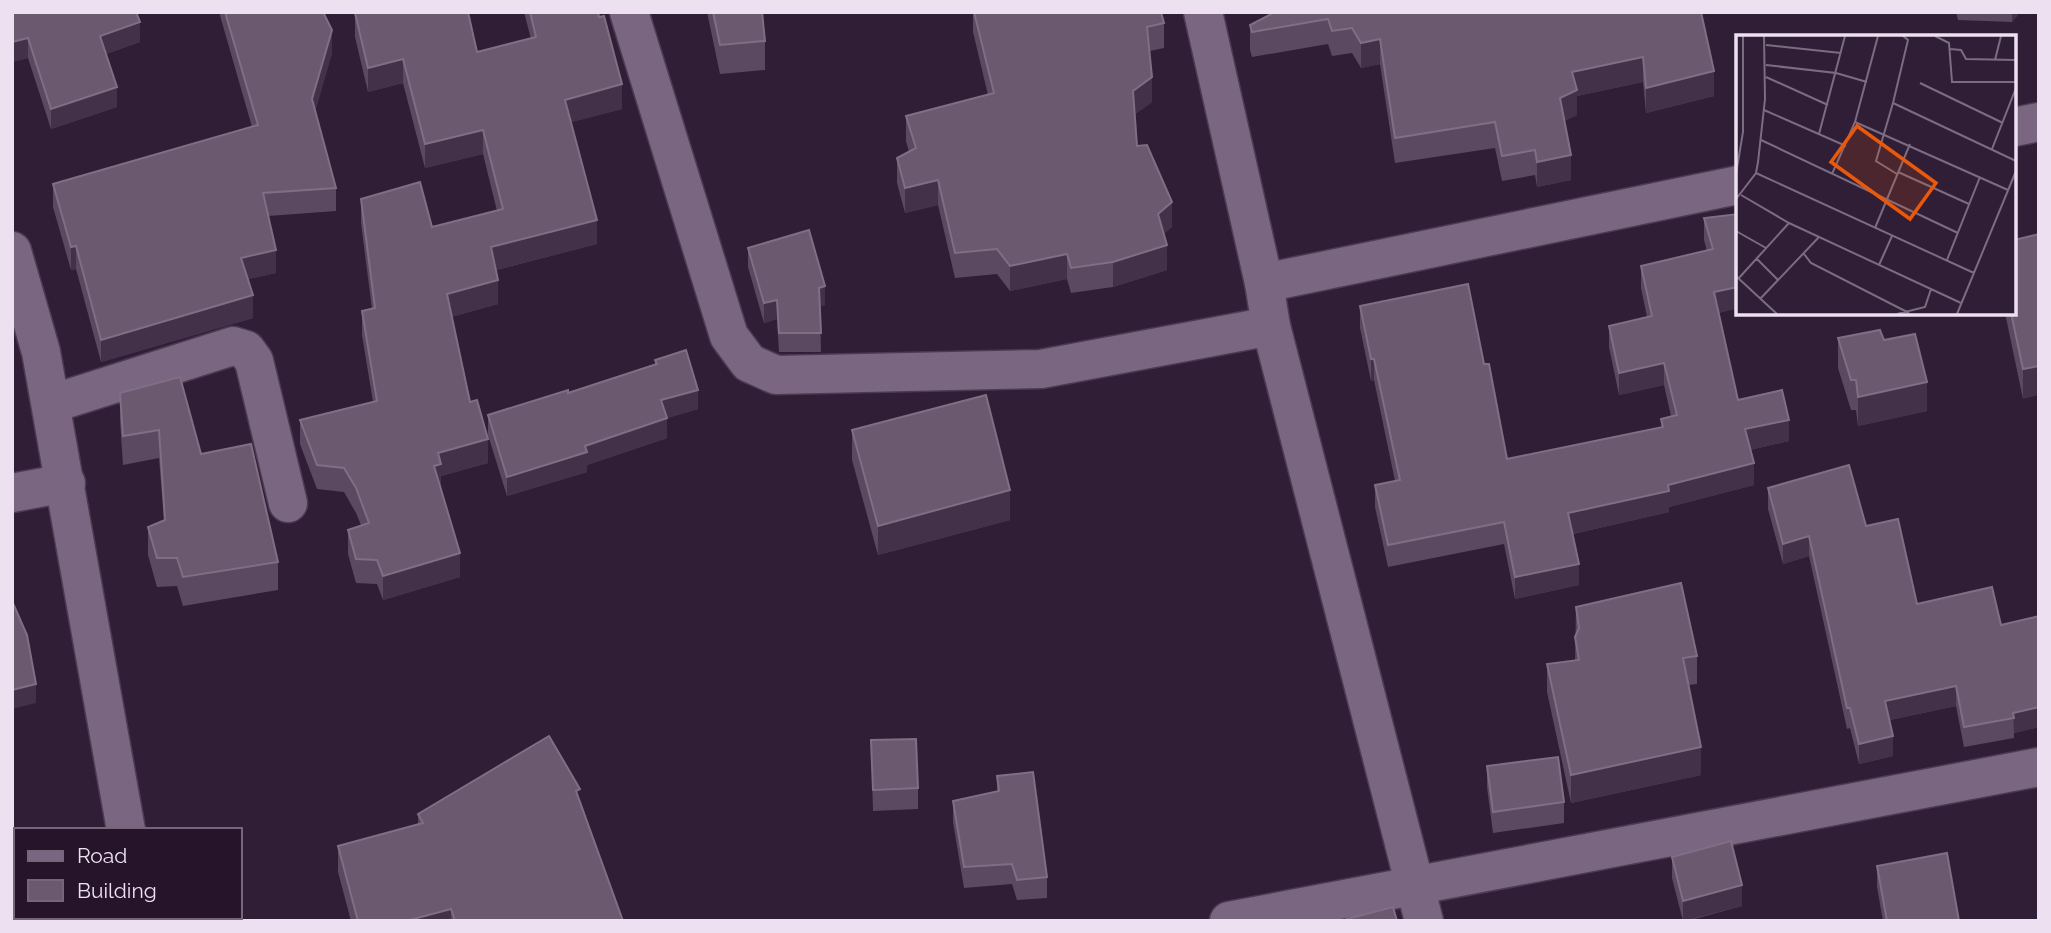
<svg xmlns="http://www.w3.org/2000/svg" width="2051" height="933" font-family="Raleway,sans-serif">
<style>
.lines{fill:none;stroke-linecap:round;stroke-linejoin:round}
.street-casing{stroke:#4b3b50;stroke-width:41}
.street{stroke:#7b6682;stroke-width:38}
.wall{fill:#5b4861}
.shaded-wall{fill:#433149}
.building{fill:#6b5970;stroke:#7f6e84;stroke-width:2}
.inset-road{fill:none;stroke:#7c6c81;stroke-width:2}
.view{fill:#e8590c;fill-opacity:0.15;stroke:#e8590c;stroke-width:3.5}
.inset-edge{fill:none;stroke:#ede1f1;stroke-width:3.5}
</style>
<rect width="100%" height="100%" fill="#301e36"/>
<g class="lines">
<defs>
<g id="street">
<polyline points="629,12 729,336 749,363 776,375 1041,369 1271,326"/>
<polyline points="1203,12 1264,283 1271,326 1424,921"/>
<polyline points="2014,127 2039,122"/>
<polyline points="12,251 41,352 126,830"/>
<polyline points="1264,283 1738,185"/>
<polyline points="51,404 233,346 246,350 254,361 288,503"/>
<polyline points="12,493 66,483"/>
<polyline points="141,917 141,921"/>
<polyline points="1229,921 2039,767"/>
</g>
</defs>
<!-- street casing -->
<use href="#street" class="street-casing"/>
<!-- street -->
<use href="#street" class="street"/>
</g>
<!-- wall -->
<g class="wall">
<polygon points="12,12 140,42 106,54 117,107 51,129 28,58 12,62"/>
<polygon points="219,12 323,12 332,53 315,111 336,188 336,211 268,216 276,273 248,279 253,318 101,362 76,269 71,270 53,207 53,184 252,127"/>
<polygon points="524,12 598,12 622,109 571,122 597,244 496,270 498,304 451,317 470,402 488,463 441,476 441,487 460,577 383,600 377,584 356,583 348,554 348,530 361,525 356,513 344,492 317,489 300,444 300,420 373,402 362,335 362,311 372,309 361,223 361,199 432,227 497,211 483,154 425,168 403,83 368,92 355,37 355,13 477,52 531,39"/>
<polygon points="707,12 765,12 763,15 765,41 765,70 720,74"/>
<polygon points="973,12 1161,12 1164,23 1164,48 1150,51 1152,102 1135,114 1137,146 1172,227 1163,234 1167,270 1113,287 1071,293 1067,279 1010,291 997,274 955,278 938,205 905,213 897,183 897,158 909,152 906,141 906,116 988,95 973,32"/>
<polygon points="1275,12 1701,12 1714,96 1646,113 1643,82 1577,96 1577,115 1564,121 1571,180 1537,187 1535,175 1502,181 1495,148 1395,163 1380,64 1361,68 1352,53 1332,56 1328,44 1252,57 1250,50 1250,25"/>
<polygon points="1956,12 2020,12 2012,22 1958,20"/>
<polygon points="1738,214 1738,308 1718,313 1738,400 1789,441 1750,450 1754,485 1669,507 1669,512 1573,534 1579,585 1515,599 1504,544 1388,567 1375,507 1375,485 1395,481 1374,380 1371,381 1360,328 1360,306 1484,364 1507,459 1661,427 1661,419 1671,416 1664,385 1619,395 1609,347 1609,326 1647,317 1641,288 1641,266 1707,251 1704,240 1704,218"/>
<polygon points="2039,234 2023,399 2005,313 2014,313"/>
<polygon points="748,248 825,305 820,306 821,352 779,352 777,319 764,323 748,267"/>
<polygon points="1838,338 1884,340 1927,411 1858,426 1856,410 1851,410 1838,368"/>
<polygon points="655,360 698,409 667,418 667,438 587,465 587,472 507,496 488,435 488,415 568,393 655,364"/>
<polygon points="120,393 201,454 278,562 278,590 183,606 177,586 157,587 148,555 148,527 164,520 159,458 123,465 120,421"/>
<polygon points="852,430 1010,520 878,555 852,460"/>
<polygon points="1768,488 1866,526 1917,604 2001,625 2039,616 2039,727 2014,733 2014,738 1964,747 1956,706 1890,720 1893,756 1859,764 1850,728 1847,729 1809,556 1783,564 1768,509"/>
<polygon points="1576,607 1697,656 1697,684 1689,685 1701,775 1571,803 1547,692 1547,664 1575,661"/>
<polygon points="871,740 918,788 918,809 873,811"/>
<polygon points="1487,766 1564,802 1564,823 1493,833 1487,787"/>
<polygon points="997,776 1047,877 1047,898 1017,900 1012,884 964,888 953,822 953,801 997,792"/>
<polygon points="580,800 623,921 351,921 338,872 338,846 418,824 418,814"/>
<polygon points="1672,857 1742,906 1687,921 1683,921 1672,878"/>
<polygon points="1877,866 1959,921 1883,921 1877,887"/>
</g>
<!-- shaded-wall -->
<g class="shaded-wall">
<polygon points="2012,12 2020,12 2012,22"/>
<polygon points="140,22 140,42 100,56 100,36"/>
<polygon points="332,30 332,53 312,122 312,99"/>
<polygon points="28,38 28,58 12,62 12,42"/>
<polygon points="1380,39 1380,64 1361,68 1361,43"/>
<polygon points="1643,57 1643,82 1577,96 1577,115 1560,123 1560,98 1572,72"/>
<polygon points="403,59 403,83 368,92 368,68"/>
<polygon points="1714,71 1714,96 1646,113 1646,88"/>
<polygon points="1152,77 1152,102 1133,115 1133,91"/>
<polygon points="622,84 622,109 565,124 565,100"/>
<polygon points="117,87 117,107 51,129 51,109"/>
<polygon points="483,130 483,154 425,168 425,144"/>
<polygon points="1571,155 1571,180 1537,187 1537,162"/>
<polygon points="938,180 938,205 905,213 905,188"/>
<polygon points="1172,202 1172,227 1158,239 1158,214"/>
<polygon points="597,220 597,244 491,271 491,247"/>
<polygon points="1167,245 1167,270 1113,287 1113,262"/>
<polygon points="76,246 76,269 71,270 71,247"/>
<polygon points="276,250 276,273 241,281 241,258"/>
<polygon points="1067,254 1067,279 1010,291 1010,266"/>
<polygon points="498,280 498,304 447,318 447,294"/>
<polygon points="825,286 825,305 819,307 819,288"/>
<polygon points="1738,287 1738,308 1714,314 1714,292"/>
<polygon points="253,295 253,318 101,362 101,340"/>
<polygon points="777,300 777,319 764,323 764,303"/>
<polygon points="1371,359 1374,359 1374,380 1371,381"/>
<polygon points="1664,363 1664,385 1619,395 1619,373"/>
<polygon points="2039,366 2039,395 2023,399 2023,369"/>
<polygon points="1927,382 1927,411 1858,426 1858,397"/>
<polygon points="698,390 698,409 661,420 661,400"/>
<polygon points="667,418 667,438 587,465 587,472 507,496 507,477 585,446"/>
<polygon points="1789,420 1789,441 1745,451 1745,429"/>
<polygon points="488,439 488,463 441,476 441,488 434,466 438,453"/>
<polygon points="1754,463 1754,485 1669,507 1669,512 1568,535 1568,513 1668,485"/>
<polygon points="1010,490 1010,520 878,555 878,526"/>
<polygon points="1809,536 1809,556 1783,564 1783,544"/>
<polygon points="460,553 460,577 383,600 383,576"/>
<polygon points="1579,564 1579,585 1515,599 1515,577"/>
<polygon points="36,684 36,703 12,709 12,690"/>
<polygon points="1956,686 1956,706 1885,721 1885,701"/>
<polygon points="2039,707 2039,727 2014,733 2013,713"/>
<polygon points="1893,736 1893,756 1859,764 1859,744"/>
<polygon points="1701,747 1701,775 1571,803 1571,775"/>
<polygon points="1742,885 1742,906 1683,921 1683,901"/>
<polygon points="451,909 451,921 406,921"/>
</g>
<!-- building -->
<g class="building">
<polygon points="12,12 136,12 140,22 100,36 117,87 51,109 28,38 12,42"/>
<polygon points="225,12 323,12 332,30 312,99 336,188 263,193 276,250 241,258 253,295 101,340 76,246 71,247 53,184 258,125"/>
<polygon points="358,12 468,12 477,52 536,37 530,12 598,12 599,17 604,16 622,84 565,100 597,220 491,247 498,280 447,294 470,402 477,400 488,439 438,453 441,464 434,466 460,553 383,576 377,560 356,559 348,530 369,523 356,488 344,468 317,465 300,420 377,401 362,311 375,308 361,199 420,182 432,227 503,209 483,130 425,144 403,59 368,68 355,13"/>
<polygon points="713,12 762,12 765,41 720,45"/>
<polygon points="974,12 1161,12 1164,23 1147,27 1152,77 1133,91 1137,146 1147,145 1172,202 1158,214 1167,245 1113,262 1071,268 1067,254 1010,266 997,249 955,253 938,180 905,188 897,158 916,148 906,116 994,93"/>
<polygon points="1275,12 1701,12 1714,71 1646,88 1643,57 1572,72 1577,90 1560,98 1571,155 1537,162 1535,150 1502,156 1495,122 1395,138 1380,39 1361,43 1352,28 1332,31 1328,19 1252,32 1250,25"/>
<polygon points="1738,214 1738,287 1714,292 1738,400 1782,390 1789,420 1745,429 1754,463 1668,485 1669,491 1568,513 1579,564 1515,577 1504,522 1388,545 1375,485 1400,480 1374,359 1371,359 1360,306 1468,284 1484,364 1489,364 1507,459 1663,427 1661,419 1677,415 1664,363 1619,373 1609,326 1652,316 1641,266 1713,249 1704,218"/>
<polygon points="809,230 825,286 819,288 821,333 779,333 777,300 764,303 748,248"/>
<polygon points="2039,234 2039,366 2023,369 2011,313 2014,313 2014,240"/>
<polygon points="1880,330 1884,340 1915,334 1927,382 1858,397 1856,380 1851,380 1838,338"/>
<polygon points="686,350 698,390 661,400 667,418 585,446 587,452 507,477 488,415 568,390 568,393 657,364 655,360"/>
<polygon points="180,377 201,454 251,444 278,562 183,577 177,558 157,558 148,527 165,520 159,430 123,436 120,393"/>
<polygon points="986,395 1010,490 878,526 852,430"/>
<polygon points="1849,465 1866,526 1898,519 1917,604 1992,587 2001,625 2039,616 2039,707 2013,713 2014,718 1964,727 1956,686 1885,701 1893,736 1859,744 1850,708 1847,708 1809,536 1783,544 1768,488"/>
<polygon points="1681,583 1697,656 1683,658 1701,747 1571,775 1547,664 1579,660 1575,637 1579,628 1576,607"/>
<polygon points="12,601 27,635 36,684 12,690"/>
<polygon points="549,736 580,789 576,791 623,921 455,921 451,909 406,921 358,921 338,846 423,823 418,814"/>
<polygon points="916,739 918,788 873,790 871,740"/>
<polygon points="1558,757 1564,802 1493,812 1487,766"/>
<polygon points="1033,772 1047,877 1017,880 1012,864 964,867 953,801 999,791 997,776"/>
<polygon points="1731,841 1742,885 1683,901 1672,857"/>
<polygon points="16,852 16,917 79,917 80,921 12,921 12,853"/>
<polygon points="1947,853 1959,921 1887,921 1877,866"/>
<polygon points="1393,907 1397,921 1348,921 1347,919"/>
</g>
<!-- overview -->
<g transform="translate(1736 35)">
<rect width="280" height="280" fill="#301e36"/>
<path class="inset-road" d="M 199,1 L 213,8 L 216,47 L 280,47M 30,10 L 105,18M 214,14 L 225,15 L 230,24 L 280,25M 259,25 L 265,1M 30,30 L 100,38 L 131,47M 30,42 L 92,70M 184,48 L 267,88M 157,68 L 172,5 L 167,1M 28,75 L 110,111M 119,87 L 272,155M 83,99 L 109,1M 25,105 L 222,198M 256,114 L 280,53M 162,137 L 233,169M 20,138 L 238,238M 0,139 L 7,97 L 7,1M 96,139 L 119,87 L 142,1M 161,139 L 140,126 L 157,68 L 280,126M 5,160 L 53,188 L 225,268M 0,164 L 20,138 L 22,127 L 29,64 L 28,1M 139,193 L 174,109M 0,196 L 30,213M 68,219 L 75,228 L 173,278M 20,223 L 42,245M 211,225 L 244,142M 143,230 L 156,201M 1,242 L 41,279M 2,244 L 53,188M 24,264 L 83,202M 161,279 L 189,272 L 195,254M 221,279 L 280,136"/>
<path class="view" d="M 121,91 L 200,148 L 174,184 L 95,127 Z"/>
<rect width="280" height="280" class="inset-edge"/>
</g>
<!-- border -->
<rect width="2051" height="933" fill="none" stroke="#ede1f1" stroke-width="28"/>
<!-- legend -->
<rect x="14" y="828" width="228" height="91" fill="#26142b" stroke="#76667a" stroke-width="2"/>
<rect x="28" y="851" width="35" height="10" fill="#7b6682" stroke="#76667a" stroke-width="2"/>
<text x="77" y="863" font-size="21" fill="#ede1f1">Road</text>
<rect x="28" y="880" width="35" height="21" fill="#6b5970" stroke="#76667a" stroke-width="2"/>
<text x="77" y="898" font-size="21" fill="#ede1f1">Building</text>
</svg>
